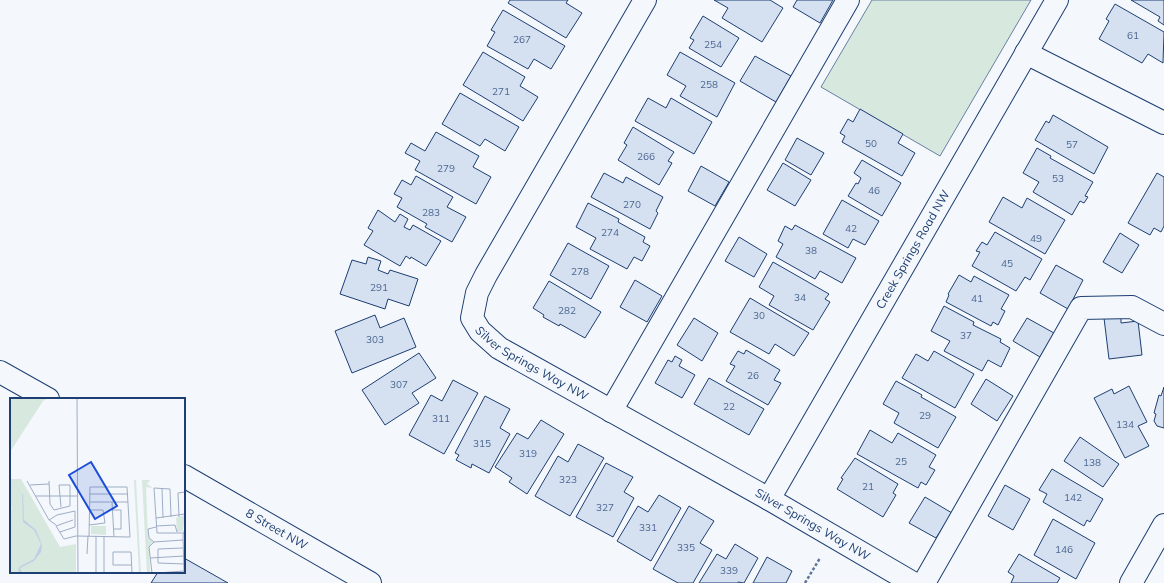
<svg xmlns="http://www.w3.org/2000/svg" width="1164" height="583" font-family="Mulish,sans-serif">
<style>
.green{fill:#d7e8df;stroke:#687fa3}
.building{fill:#d5e0f0;stroke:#1d3f73}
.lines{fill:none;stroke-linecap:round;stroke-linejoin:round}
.minor-casing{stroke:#1d3f73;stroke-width:24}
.path{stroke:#5e769c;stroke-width:2.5;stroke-dasharray:3 2;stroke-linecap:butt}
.minor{stroke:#f4f7fb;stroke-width:22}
.labels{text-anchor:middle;stroke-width:3;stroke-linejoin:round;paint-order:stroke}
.number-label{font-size:10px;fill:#4b6792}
.street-label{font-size:12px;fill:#1d3f73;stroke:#f4f7fb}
.inset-road{fill:none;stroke:#9eadc5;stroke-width:1}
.view{fill:#1d4ed8;fill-opacity:0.15;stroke:#1d4ed8;stroke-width:2}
.inset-edge{fill:none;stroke:#1d3f73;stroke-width:2}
</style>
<rect width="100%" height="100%" fill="#f4f7fb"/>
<!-- green -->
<polygon class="green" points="872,0 1031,0 940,156 821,87"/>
<!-- building -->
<g class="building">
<polygon points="510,0 568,0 566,3 582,13 566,38 508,3"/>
<polygon points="714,0 770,0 783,8 762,42 722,18 728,8"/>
<polygon points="797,0 833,0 820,23 793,7"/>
<polygon points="1131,0 1164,0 1164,25 1158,21 1160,17"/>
<polygon points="1115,4 1164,32 1163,63 1148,54 1142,63 1099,39 1109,21 1106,19"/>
<polygon points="503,10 565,46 551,69 534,59 528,69 487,46 495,32 491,30"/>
<polygon points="703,16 739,38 721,67 689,48 694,40 690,38"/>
<polygon points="483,52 525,77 520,86 538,97 523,121 463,85"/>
<polygon points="680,52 735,83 717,117 680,96 686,86 667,75"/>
<polygon points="755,56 791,76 776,102 740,81"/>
<polygon points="460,93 519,127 505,151 485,139 480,146 442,124"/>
<polygon points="648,98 666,108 671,98 712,122 694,154 635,121"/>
<polygon points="860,109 903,134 898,143 915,153 902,176 842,142 845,136 840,133 848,119 853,122"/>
<polygon points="1053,115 1108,147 1094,174 1035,140 1046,121 1049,123"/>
<polygon points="633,127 674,152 668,161 672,163 659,185 618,160 627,145 624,143"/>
<polygon points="436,132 479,156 473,167 491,177 476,204 415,170 420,161 405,153 411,143 425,151"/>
<polygon points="797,138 824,153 811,175 785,160"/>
<polygon points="1037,148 1051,156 1050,158 1093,182 1085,196 1088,197 1084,203 1080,201 1072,215 1033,192 1039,182 1023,173"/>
<polygon points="862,160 901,183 882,216 848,196 856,183 858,184 861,178 854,173"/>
<polygon points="783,163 811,180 795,206 767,190"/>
<polygon points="701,166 729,182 715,206 688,191"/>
<polygon points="604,173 623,183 626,177 663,197 656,211 658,213 650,229 591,197"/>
<polygon points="1157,173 1164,177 1164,226 1161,232 1154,228 1150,235 1128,223"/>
<polygon points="416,176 453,197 447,207 466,217 452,242 425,227 427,224 397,207 402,198 394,194 402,180 411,185"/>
<polygon points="1003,197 1022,208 1027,198 1065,220 1045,254 989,222"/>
<polygon points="842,200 879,221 865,245 853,239 848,248 823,234"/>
<polygon points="588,203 619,219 618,222 645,237 643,242 650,246 642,261 634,257 627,269 590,249 596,238 576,227"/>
<polygon points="378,210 395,222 400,214 408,219 404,227 410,230 413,225 441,241 426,266 411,257 410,259 406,256 400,266 364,245 373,231 368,228"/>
<polygon points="795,225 856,258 842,283 820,271 815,279 776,257 783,244 778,241 785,226 792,230"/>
<polygon points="995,232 1042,259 1030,280 1025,277 1016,291 972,266 980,252 976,251 982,242 987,245"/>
<polygon points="1120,233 1139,245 1122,273 1103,262"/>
<polygon points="739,237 767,254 754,277 725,261"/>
<polygon points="568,243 609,266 591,299 550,275"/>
<polygon points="368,257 381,261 378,270 388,274 390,270 418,279 409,306 388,299 385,309 340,294 352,260 366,264"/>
<polygon points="773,262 829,294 825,299 830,302 813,330 769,305 774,296 759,287"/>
<polygon points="1056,265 1083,280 1068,309 1040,293"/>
<polygon points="959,275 971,282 974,276 1009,295 1001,309 1005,311 998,325 993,322 991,326 946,302 949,295 948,294"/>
<polygon points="635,280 662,296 647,322 620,307"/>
<polygon points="549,281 601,312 585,338 560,324 559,326 543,317 544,315 533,308"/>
<polygon points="750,298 809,333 794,356 775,344 769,354 730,332"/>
<polygon points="944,306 974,322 973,325 1001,339 1000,342 1010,348 1001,367 988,360 982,371 944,351 950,341 931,331"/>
<polygon points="375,315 380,328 404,318 416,347 352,373 335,331"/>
<polygon points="1121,317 1121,323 1138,321 1142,355 1109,359 1104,318"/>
<polygon points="694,318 718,333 702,361 677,345"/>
<polygon points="1027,318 1054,333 1040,357 1013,341"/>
<polygon points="746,350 780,370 774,380 781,383 768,405 726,381 735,366 730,364 738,351 744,354"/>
<polygon points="934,351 974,374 955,408 902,378 916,354 928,361"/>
<polygon points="419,353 436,378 412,393 419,403 385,425 362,390"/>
<polygon points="675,356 682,360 679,366 695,375 682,398 655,383 668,360 672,362"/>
<polygon points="709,378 764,409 749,435 694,404"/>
<polygon points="986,379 1013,396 997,421 971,404"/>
<polygon points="453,380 478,393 444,454 409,435 431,395 442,401"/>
<polygon points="896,381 922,395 921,397 956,417 938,448 894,423 899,413 883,404"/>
<polygon points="1129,386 1147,422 1138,426 1149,446 1125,458 1094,398 1112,389 1114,394"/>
<polygon points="1164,387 1164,428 1157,426 1154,421 1156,414 1154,413 1159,395 1161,396"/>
<polygon points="485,396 510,409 500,428 510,434 489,473 472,464 471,468 456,460 459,455 455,453"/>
<polygon points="541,420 564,434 527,494 509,482 512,478 495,467 517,433 528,439"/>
<polygon points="870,430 892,443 898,433 936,455 929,467 935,470 926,485 921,482 918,488 857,454"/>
<polygon points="1080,437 1119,464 1103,487 1064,461"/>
<polygon points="578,444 604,458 570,516 535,496 558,456 568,462"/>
<polygon points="855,458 898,484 893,493 896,495 883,517 837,489 843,479 841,478"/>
<polygon points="606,463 633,477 624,492 634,498 613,537 576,517"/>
<polygon points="1052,469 1103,499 1090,522 1087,520 1084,526 1043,502 1047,494 1039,490"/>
<polygon points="1005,485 1030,499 1013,530 988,516"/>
<polygon points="659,495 681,508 651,561 617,541 638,506 648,512"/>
<polygon points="925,497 952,513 936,538 909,523"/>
<polygon points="689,506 714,521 700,543 712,550 693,583 678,583 653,569"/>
<polygon points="1053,519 1095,543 1076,579 1034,555"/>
<polygon points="735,544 758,558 744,583 738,582 738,583 699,583 717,554 726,559"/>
<polygon points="1019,554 1060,578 1057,583 1011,583 1014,576 1008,572"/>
<polygon points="767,557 792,571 786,583 753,583"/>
<polygon points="184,558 228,583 151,583 158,572 184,572"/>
</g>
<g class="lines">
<defs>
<g id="minor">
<path id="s1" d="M 645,0 L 486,275 L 477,293 L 472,318 L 480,331 L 499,348 L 769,499 L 913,583"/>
<polyline points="1026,53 1164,123"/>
<polyline points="0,372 48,399"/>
<polyline points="611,411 848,0"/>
<path id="s2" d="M 184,476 L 370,583"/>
<path id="s3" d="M 769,499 L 1057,0"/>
<polyline points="924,583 1081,308 1132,307 1164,324"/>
<polyline points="1131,583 1164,525"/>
</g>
</defs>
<!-- minor casing -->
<use href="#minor" class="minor-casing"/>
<!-- path -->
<polyline class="path" points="805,583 820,558"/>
<!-- minor -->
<use href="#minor" class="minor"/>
</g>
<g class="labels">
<!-- number labels -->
<g class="number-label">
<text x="1133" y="39">61</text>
<text x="522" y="43">267</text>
<text x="713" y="48">254</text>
<text x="709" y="88">258</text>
<text x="501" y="95">271</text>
<text x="871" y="147">50</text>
<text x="1072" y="148">57</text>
<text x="646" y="160">266</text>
<text x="446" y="172">279</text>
<text x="1058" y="182">53</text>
<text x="874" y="194">46</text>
<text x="632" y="208">270</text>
<text x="431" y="216">283</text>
<text x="851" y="232">42</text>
<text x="610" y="236">274</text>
<text x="1036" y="242">49</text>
<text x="811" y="254">38</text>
<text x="1007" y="267">45</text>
<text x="580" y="275">278</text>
<text x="379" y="291">291</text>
<text x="800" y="301">34</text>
<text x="977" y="302">41</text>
<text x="567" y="314">282</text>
<text x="759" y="319">30</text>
<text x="966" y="339">37</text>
<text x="375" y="343">303</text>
<text x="753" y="379">26</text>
<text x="399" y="388">307</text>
<text x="729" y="410">22</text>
<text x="925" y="419">29</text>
<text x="441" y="422">311</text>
<text x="1125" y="428">134</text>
<text x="482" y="447">315</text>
<text x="528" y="457">319</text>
<text x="901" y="465">25</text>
<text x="1092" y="466">138</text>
<text x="568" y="483">323</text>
<text x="868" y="490">21</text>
<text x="1073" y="501">142</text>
<text x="605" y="511">327</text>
<text x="648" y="531">331</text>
<text x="686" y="551">335</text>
<text x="1064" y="553">146</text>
<text x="729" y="574">339</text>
</g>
<!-- street labels -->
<g class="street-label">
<text dy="4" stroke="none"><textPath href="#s3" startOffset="288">Creek Springs Road NW</textPath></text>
<text dy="4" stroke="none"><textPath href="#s1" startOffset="440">Silver Springs Way NW</textPath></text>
<text dy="4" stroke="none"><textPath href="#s1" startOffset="764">Silver Springs Way NW</textPath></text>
<text dy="4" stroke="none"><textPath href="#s2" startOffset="107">8 Street NW</textPath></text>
</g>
</g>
<!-- overview -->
<g transform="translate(10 398)">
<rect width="175" height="175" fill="#f4f7fb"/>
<path d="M 0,0 L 38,0 L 33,3 L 0,54 ZM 0,81 L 11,81 L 50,149 L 66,146 L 66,175 L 0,175 L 0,115 L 2,109 L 0,107 ZM 124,82 L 126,82 L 131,175 L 129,175 ZM 132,82 L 140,82 L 137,86 L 143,90 L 136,89 L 138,140 L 143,144 L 139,149 L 140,175 L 137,175 ZM 175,117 L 173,133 L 167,134 L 166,120 ZM 81,128 L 96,128 L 96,137 L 81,136 Z" fill="#d7e8df"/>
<path d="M 0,80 L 13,97 L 14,122 L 26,132 L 32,147 L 31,154 L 24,163 L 10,170 L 12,175 L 8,173 L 9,169 L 24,161 L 31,146 L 24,132 L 13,124 L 12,96 Z" fill="#bed0e5"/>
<path class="inset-road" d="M 67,0 L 68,175M 17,83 L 39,122M 39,83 L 40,106 L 44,112 L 60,108 L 60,87 L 49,87 L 51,109M 20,87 L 39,86M 152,90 L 153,120M 79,96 L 118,96M 26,98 L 67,98M 79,104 L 118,104M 102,104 L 104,139M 102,112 L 111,112 L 111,131 L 104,131M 161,119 L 160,91 L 144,90 L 147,135 L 173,135M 169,119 L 168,95 L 175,94M 146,120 L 175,116M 63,122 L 46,128 L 54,141 L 66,138 L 120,139 L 117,89 L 80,89 L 79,138M 46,127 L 39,122 L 47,117 L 65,113 L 65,129 L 50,134M 79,127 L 95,125 L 93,112 L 79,112M 146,128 L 165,127 L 167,134M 86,138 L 86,175M 94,139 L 94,175M 144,144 L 139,140 L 138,131 L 146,129M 173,150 L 148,151 L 148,165 L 175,166M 77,156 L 78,138M 140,160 L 174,158M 122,167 L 103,167 L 103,154 L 121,154 L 122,175M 142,175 L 139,149 L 144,144 L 173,142M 147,175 L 174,173M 174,175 L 173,137 L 175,130"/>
<path class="view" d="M 81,64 L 107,108 L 85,121 L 59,77 Z"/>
<rect width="175" height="175" class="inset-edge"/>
</g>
</svg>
